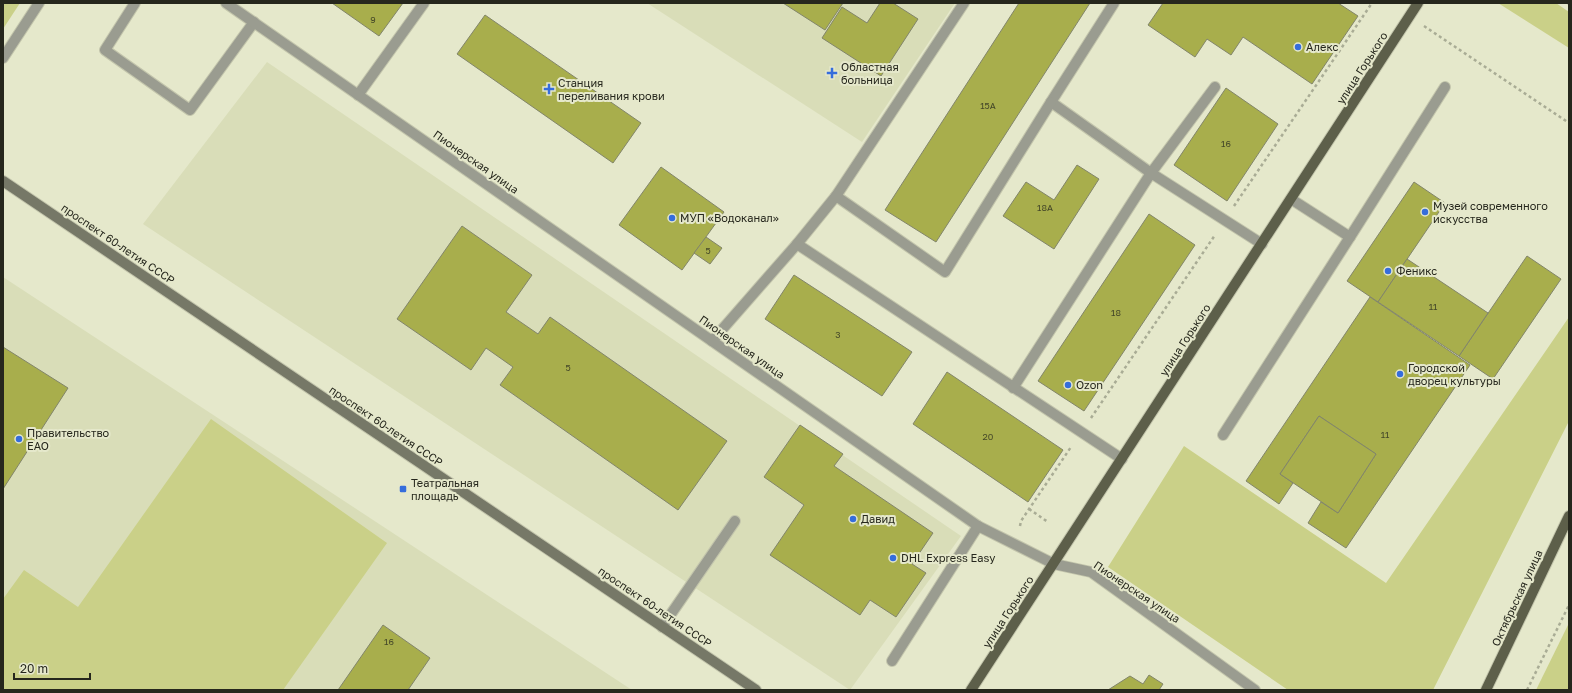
<svg xmlns="http://www.w3.org/2000/svg" width="1572" height="693" font-family="'Golos Text',sans-serif">
<style>
.built{fill:#d9ddb8}
.green{fill:#cad088}
.building{fill:#a8ae4c;stroke:#82856a}
.lines{fill:none;stroke-linecap:round;stroke-linejoin:round}
.lane-casing{stroke:#c3c5ac;stroke-width:12}
.street-casing{stroke:#c3c5ac;stroke-width:12}
.secondary-casing{stroke:#c3c5ac;stroke-width:12}
.primary-casing{stroke:#c3c5ac;stroke-width:12}
.path{stroke:#a9ac95;stroke-width:2.5;stroke-dasharray:3 3;stroke-linecap:butt}
.lane{stroke:#9a9c90;stroke-width:10}
.street{stroke:#9a9c90;stroke-width:10}
.secondary{stroke:#767867;stroke-width:10}
.primary{stroke:#5d5f4a;stroke-width:10}
.poi-dot{fill:#356ddc;stroke:#e5e8cb;stroke-width:1.5}
.labels{text-anchor:middle;stroke-width:4;stroke-linejoin:round;paint-order:stroke}
.number-label{font-size:9px;fill:#464929}
.poi-label{font-size:11px;fill:#26271d;stroke:#e5e8cb;text-anchor:start}
.street-label{font-size:11px;fill:#26271d;stroke:#e5e8cb}
</style>
<rect width="100%" height="100%" fill="#e5e8cb"/>
<!-- built -->
<g class="built">
<polygon points="647,3 955,3 862,142"/>
<polygon points="267,62 961,536 850,690 143,224"/>
<polygon points="3,277 632,690 51,690 3,654"/>
</g>
<!-- green -->
<g class="green">
<polygon points="3,3 20,3 3,29"/>
<polygon points="1498,3 1556,3 1569,12 1569,48"/>
<polygon points="1569,317 1569,421 1433,690 1288,690 1108,567 1184,446 1386,583"/>
<polygon points="211,419 387,543 283,690 3,690 3,599 24,570 78,607"/>
<polygon points="1569,623 1569,690 1536,690"/>
</g>
<!-- building -->
<g class="building">
<polygon points="332,3 403,3 379,36"/>
<polygon points="783,3 843,3 825,30"/>
<polygon points="880,3 893,3 918,19 881,76 822,38 842,7 867,23"/>
<polygon points="1019,3 1090,3 936,242 885,210"/>
<polygon points="1163,3 1338,3 1358,16 1312,84 1243,37 1231,55 1207,39 1195,57 1148,25"/>
<polygon points="485,15 641,123 613,163 457,54"/>
<polygon points="1226,88 1278,124 1227,201 1174,165"/>
<polygon points="1077,165 1099,179 1054,249 1003,216 1026,182 1054,200"/>
<polygon points="661,167 724,212 682,270 619,225"/>
<polygon points="1414,182 1445,203 1378,302 1347,281"/>
<polygon points="1149,214 1195,245 1084,411 1038,381"/>
<polygon points="462,226 532,275 506,312 538,334 550,317 727,441 678,510 500,385 513,367 486,348 471,370 397,319"/>
<polygon points="706,237 722,248 710,264 694,253"/>
<polygon points="1527,256 1561,279 1493,379 1459,356"/>
<polygon points="1407,259 1488,313 1459,356 1378,302"/>
<polygon points="794,275 912,352 882,396 765,319"/>
<polygon points="1370,297 1470,365 1346,548 1308,523 1321,502 1338,513 1376,454 1319,416 1280,474 1293,483 1279,504 1246,481"/>
<polygon points="3,347 68,388 3,489"/>
<polygon points="947,372 1063,450 1028,502 913,424"/>
<polygon points="1319,416 1376,454 1338,513 1280,474"/>
<polygon points="800,425 843,454 834,466 933,533 912,564 926,573 896,617 870,600 860,615 770,555 804,505 764,477"/>
<polygon points="383,625 430,658 408,690 338,690"/>
<polygon points="1149,675 1163,684 1159,690 1108,690 1130,676 1143,684"/>
</g>
<g class="lines">
<defs>
<g id="lane">
<polyline points="135,3 105,50 190,110 254,22"/>
<polyline points="1114,3 1051,102 1151,173 1215,87"/>
<polyline points="358,95 424,3"/>
<polyline points="836,196 945,272 1051,102"/>
<polyline points="1291,199 1350,237 1445,87"/>
<polyline points="797,244 836,196 964,3"/>
<polyline points="712,341 797,244 1122,459"/>
<polyline points="1013,388 1151,173 1262,244"/>
<polyline points="1223,435 1350,237"/>
<polyline points="662,627 735,521"/>
<polyline points="892,661 978,526"/>
</g>
<g id="street">
<polyline points="226,3 978,526 1054,564 1091,572 1255,690"/>
<polyline points="3,58 39,3"/>
</g>
<polyline id="secondary" points="3,181 756,690"/>
<g id="primary">
<polyline points="971,690 1418,3"/>
<polyline points="1486,690 1569,516"/>
</g>
</defs>
<!-- lane casing -->
<use href="#lane" class="lane-casing"/>
<!-- street casing -->
<use href="#street" class="street-casing"/>
<!-- secondary casing -->
<use href="#secondary" class="secondary-casing"/>
<!-- primary casing -->
<use href="#primary" class="primary-casing"/>
<!-- path -->
<g class="path">
<polyline points="1568,3 1569,4"/>
<polyline points="1424,26 1569,123"/>
<polyline points="1234,206 1372,3"/>
<polyline points="1091,418 1215,235"/>
<polyline points="1029,509 1048,522"/>
<polyline points="1020,526 1021,521 1071,447"/>
<polyline points="1527,690 1569,605"/>
</g>
<!-- lane -->
<use href="#lane" class="lane"/>
<!-- street -->
<use href="#street" class="street"/>
<!-- secondary -->
<use href="#secondary" class="secondary"/>
<!-- primary -->
<use href="#primary" class="primary"/>
</g>
<!-- markers -->
<g class="poi-dot">
<circle cx="1298" cy="47" r="4"/>
<path d="M830 67h4v4h4v4h-4v4h-4v-4h-4v-4h4z"/>
<path d="M547 83h4v4h4v4h-4v4h-4v-4h-4v-4h4z"/>
<circle cx="1425" cy="212" r="4"/>
<circle cx="672" cy="218" r="4"/>
<circle cx="1388" cy="271" r="4"/>
<circle cx="1400" cy="374" r="4"/>
<circle cx="1068" cy="385" r="4"/>
<circle cx="19" cy="439" r="4"/>
<rect x="399" y="485" width="8" height="8" rx="2"/>
<circle cx="853" cy="519" r="4"/>
<circle cx="893" cy="558" r="4"/>
</g>
<g class="labels">
<!-- number labels -->
<g class="number-label">
<text x="373" y="23">9</text>
<text x="988" y="109">15А</text>
<text x="1226" y="147">16</text>
<text x="1045" y="211">18А</text>
<text x="708" y="254">5</text>
<text x="1433" y="310">11</text>
<text x="1116" y="316">18</text>
<text x="838" y="338">3</text>
<text x="568" y="371">5</text>
<text x="1385" y="438">11</text>
<text x="988" y="440">20</text>
<text x="389" y="645">16</text>
</g>
<!-- poi labels -->
<g class="poi-label">
<text x="1306" y="51">Алекс</text>
<text x="841" y="71">Областная<tspan x="841" dy="13">больница</tspan></text>
<text x="558" y="87">Станция<tspan x="558" dy="13">переливания крови</tspan></text>
<text x="1433" y="210">Музей современного<tspan x="1433" dy="13">искусства</tspan></text>
<text x="680" y="222">МУП «Водоканал»</text>
<text x="1396" y="275">Феникс</text>
<text x="1408" y="372">Городской<tspan x="1408" dy="13">дворец культуры</tspan></text>
<text x="1076" y="389">Ozon</text>
<text x="27" y="437">Правительство<tspan x="27" dy="13">ЕАО</tspan></text>
<text x="411" y="487">Театральная<tspan x="411" dy="13">площадь</tspan></text>
<text x="861" y="523">Давид</text>
<text x="901" y="562">DHL Express Easy</text>
</g>
<!-- street labels -->
<g class="street-label">
<text transform="translate(1362 68) rotate(-57)" y="4">улица Горького</text>
<text transform="translate(476 162) rotate(35)" y="4">Пионерская улица</text>
<text transform="translate(118 244) rotate(34)" y="4">проспект 60-летия СССР</text>
<text transform="translate(1185 340) rotate(-57)" y="4">улица Горького</text>
<text transform="translate(742 347) rotate(35)" y="4">Пионерская улица</text>
<text transform="translate(386 426) rotate(34)" y="4">проспект 60-летия СССР</text>
<text transform="translate(1137 592) rotate(34)" y="4">Пионерская улица</text>
<text transform="translate(1517 598) rotate(-65)" y="4">Октябрьская улица</text>
<text transform="translate(655 607) rotate(34)" y="4">проспект 60-летия СССР</text>
<text transform="translate(1008 612) rotate(-57)" y="4">улица Горького</text>
</g>
</g>
<!-- border -->
<rect width="1572" height="693" fill="none" stroke="#26271d" stroke-width="8"/>
<!-- scale -->
<path d="M14 673v6h76v-6" fill="none" stroke="#26271d" stroke-width="2"/>
<text x="20" y="673" font-size="12" fill="#26271d" stroke="#e5e8cb" stroke-width="3" paint-order="stroke">20 m</text>
</svg>
